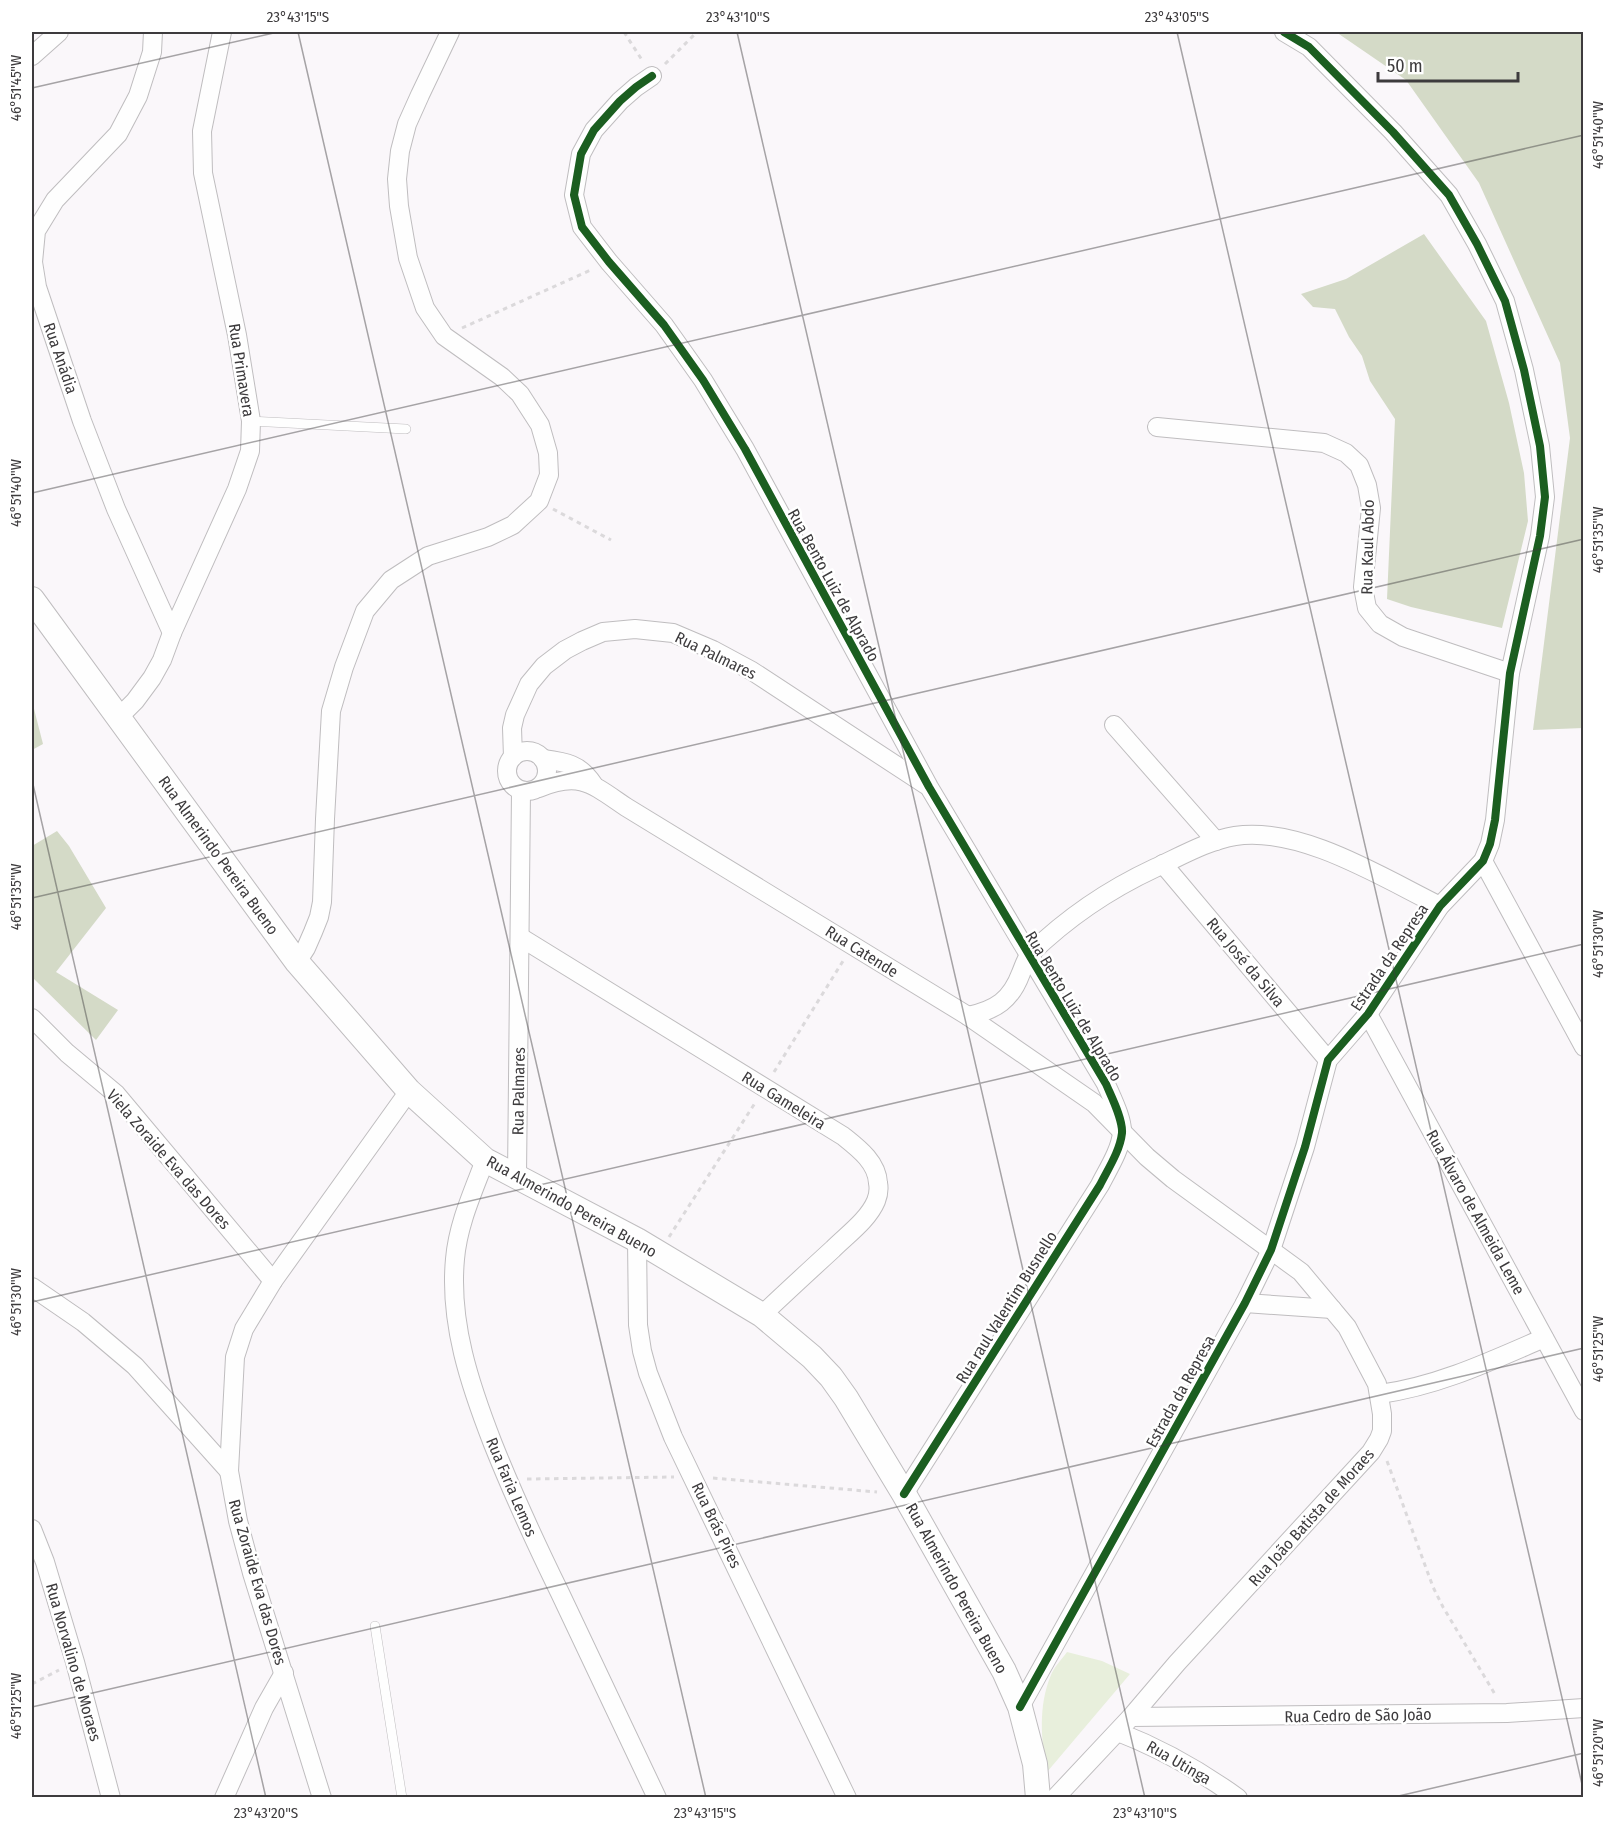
<svg xmlns="http://www.w3.org/2000/svg" width="1615" height="1829" font-family="'Fira Sans Condensed',sans-serif">
<style>
.green{fill:#e8efdc}
.forest{fill:#d4dac7}
.lines{fill:none;stroke-linecap:round;stroke-linejoin:round}
.lane-casing{stroke:#bfbdbf;stroke-width:10}
.street-casing{stroke:#bfbdbf;stroke-width:20}
.secondary-casing{stroke:#bfbdbf;stroke-width:26}
.path{stroke:#dbd9db;stroke-width:3;stroke-dasharray:4.5 4.5;stroke-linecap:butt}
.lane{stroke:#fefefe;stroke-width:9}
.street{stroke:#fefefe;stroke-width:18}
.secondary{stroke:#fefefe;stroke-width:24}
.cycleway-casing{stroke:#fff;stroke-width:11}
.cycleway{stroke:#1b5e20;stroke-width:8}
.ticks{fill:none;stroke:#3d3b3d;stroke-width:1.5;stroke-opacity:0.45}
.labels{text-anchor:middle;stroke-width:5;stroke-linejoin:round;paint-order:stroke}
.street-label{font-size:16px;fill:#3d3b3d;stroke:#fff}
.neatline{fill:none;stroke:#3d3b3d;stroke-width:2}
.ticks-label{font-size:15px;text-anchor:middle;fill:#3d3b3d}
</style>
<rect width="100%" height="100%" fill="#faf7fa"/>
<!-- green -->
<path class="green" d="M 1067,1652 L 1102,1661 L 1130,1674 L 1047,1772 C 1041,1740 1038,1706 1051,1675 C 1054,1667 1062,1659 1067,1652 Z"/>
<!-- forest -->
<g class="forest">
<polygon points="1336,32 1583,32 1583,728 1533,730 1570,438 1560,363 1479,183 1406,80"/>
<polygon points="1424,234 1486,321 1509,403 1524,473 1528,521 1502,628 1411,607 1387,599 1395,419 1370,381 1362,356 1349,337 1335,309 1313,307 1301,294 1346,279"/>
<polygon points="33,705 43,744 32,750 32,706"/>
<polygon points="57,831 69,846 106,908 56,972 118,1010 96,1040 32,977 32,846"/>
</g>
<g class="lines">
<defs>
<g id="lane">
<polyline points="251,421 406,429"/>
<polyline points="375,1626 402,1798"/>
</g>
<g id="street">
<polyline points="153,32 152,52 138,96 118,134 55,200 36,231 33,262 37,287 82,421 116,509 172,633"/>
<polyline points="32,56 59,32"/>
<path d="M 652,76 L 636,87 L 620,101 L 594,130 L 581,154 L 574,195 L 582,227 L 609,262 L 664,325 L 703,380 L 745,449 L 929,787 L 1106,1084 C 1111,1096 1123,1119 1122,1133 C 1120,1151 1108,1169 1100,1185 L 904,1494"/>
<polyline points="1157,427 1324,443 1346,453 1359,465 1367,485 1371,508 1363,587 1367,608 1380,624 1403,637 1510,673"/>
<polyline points="119,717 135,701 152,678 162,660 172,633 237,489 250,451 251,421 237,335 203,173 202,131 222,32"/>
<polyline points="1114,725 1216,841"/>
<circle cx="527" cy="771" r="20"/>
<polyline points="513,757 512,728 515,715 529,684 544,666 565,650 582,641 603,632 635,629 673,633 713,650 752,671 926,785"/>
<path d="M 543,759 C 566,762 580,764 593,784"/>
<path d="M 539,788 C 580,771 592,784 626,807 L 968,1016 L 1094,1103 L 1147,1157 L 1173,1179 L 1301,1272 L 1347,1327 L 1377,1384 L 1382,1414 L 1382,1431 L 1379,1439 L 1371,1452 L 1177,1663 L 1131,1717 L 1055,1798"/>
<polyline points="1483,861 1584,1047"/>
<polyline points="1163,864 1328,1060"/>
<path d="M 520,937 L 843,1136 C 858,1148 877,1162 878,1183 C 879,1188 878,1196 876,1201 C 868,1220 847,1235 833,1249 C 809,1271 785,1293 762,1315"/>
<polyline points="297,962 306,948 313,932 319,917 322,902 325,819 331,711 344,667 365,611 391,580 428,556 488,537 513,525 539,501 549,475 548,453 540,425 520,394 502,377 444,336 425,308 408,258 399,206 397,179 400,151 407,124 420,95 450,32"/>
<polyline points="1368,1014 1584,1411"/>
<path d="M 968,1016 C 996,1010 1011,1000 1021,973 C 1024,966 1026,958 1031,953 C 1067,918 1110,889 1155,868 C 1179,857 1209,840 1235,836 C 1301,826 1383,878 1440,906"/>
<polyline points="32,1018 67,1053 116,1094 273,1281"/>
<path d="M 485,1160 C 473,1192 458,1224 455,1259 C 449,1323 470,1385 493,1444 C 513,1494 536,1544 560,1593 C 592,1661 624,1729 657,1798"/>
<polyline points="517,1176 521,791"/>
<polyline points="637,1240 638,1325 642,1351 648,1373 673,1437 847,1798"/>
<polyline points="32,1287 83,1322 135,1366 229,1471"/>
<polyline points="1245,1303 1332,1309"/>
<path d="M 1380,1394 C 1438,1386 1491,1361 1544,1338"/>
<polyline points="32,1529 45,1562 75,1662 111,1798"/>
<polyline points="1020,1707 1245,1303 1271,1250 1305,1147 1328,1060 1368,1014 1440,906 1483,861 1490,844 1495,820 1510,673 1540,536 1545,497 1540,446 1524,370 1505,301 1477,244 1449,195 1393,132 1309,47 1284,32"/>
<polyline points="1131,1717 1507,1713 1584,1708"/>
<path d="M 1118,1732 C 1162,1749 1199,1770 1238,1798"/>
<polyline points="224,1798 264,1708 284,1673"/>
<polyline points="322,1798 252,1573 238,1521 229,1471 235,1357 244,1329 273,1281 409,1091"/>
</g>
<polyline id="secondary" points="32,599 297,962 409,1091 485,1160 637,1240 762,1315 812,1357 831,1377 846,1398 904,1494 1004,1671 1020,1707 1035,1764 1038,1798"/>
</defs>
<!-- lane casing -->
<use href="#lane" class="lane-casing"/>
<!-- street casing -->
<use href="#street" class="street-casing"/>
<!-- secondary casing -->
<use href="#secondary" class="secondary-casing"/>
<!-- path -->
<g class="path">
<polyline points="624,32 642,60"/>
<polyline points="665,64 697,32"/>
<polyline points="462,328 593,269"/>
<polyline points="553,509 611,540"/>
<polyline points="774,1072 843,961"/>
<polyline points="669,1237 755,1103"/>
<polyline points="1387,1461 1433,1587 1443,1607 1496,1696"/>
<polyline points="713,1478 877,1492"/>
<polyline points="527,1479 674,1477"/>
<polyline points="32,1684 59,1670"/>
</g>
<!-- lane -->
<use href="#lane" class="lane"/>
<!-- street -->
<use href="#street" class="street"/>
<!-- secondary -->
<use href="#secondary" class="secondary"/>
<defs>
<g id="cycleway">
<path d="M 652,76 L 636,87 L 620,101 L 594,130 L 581,154 L 574,195 L 582,227 L 609,262 L 664,325 L 703,380 L 745,449 L 929,787 L 1106,1084 C 1111,1096 1123,1119 1122,1133 C 1120,1151 1108,1169 1100,1185 L 904,1494"/>
<polyline points="1020,1707 1245,1303 1271,1250 1305,1147 1328,1060 1368,1014 1440,906 1483,861 1490,844 1495,820 1510,673 1540,536 1545,497 1540,446 1524,370 1505,301 1477,244 1449,195 1393,132 1309,47 1284,32"/>
</g>
</defs>
<!-- cycleway casing -->
<use href="#cycleway" class="cycleway-casing"/>
<!-- cycleway -->
<use href="#cycleway" class="cycleway"/>
</g>
<!-- ticks -->
<path class="ticks" d="M 298,32 L 706,1798M 737,32 L 1145,1798M 1177,32 L 1584,1793M 32,88 L 278,32M 32,493 L 1584,135M 32,780 L 266,1798M 32,898 L 1584,539M 32,1302 L 1584,944M 32,1707 L 1584,1348M 1390,1798 L 1584,1753"/>
<g class="labels">
<!-- street labels -->
<g class="street-label">
<text transform="translate(61 358) rotate(71)" y="6">Rua Anádia</text>
<text transform="translate(242 370) rotate(81)" y="6">Rua Primavera</text>
<text transform="translate(1367 547) rotate(-89)" y="6">Rua Kaul Abdo</text>
<text transform="translate(834 585) rotate(61)" y="6">Rua Bento Luiz de Alprado</text>
<text transform="translate(716 655) rotate(26)" y="6">Rua Palmares</text>
<text transform="translate(219 855) rotate(54)" y="6">Rua Almerindo Pereira Bueno</text>
<text transform="translate(862 951) rotate(32)" y="6">Rua Catende</text>
<text transform="translate(1389 957) rotate(-56)" y="6">Estrada da Represa</text>
<text transform="translate(1246 962) rotate(50)" y="6">Rua José da Silva</text>
<text transform="translate(1074 1006) rotate(59)" y="6">Rua Bento Luiz de Alprado</text>
<text transform="translate(518 1091) rotate(-89)" y="6">Rua Palmares</text>
<text transform="translate(784 1100) rotate(32)" y="6">Rua Gameleira</text>
<text transform="translate(169 1159) rotate(49)" y="6">Viela Zoraide Eva das Dores</text>
<text transform="translate(572 1206) rotate(29)" y="6">Rua Almerindo Pereira Bueno</text>
<text transform="translate(1476 1212) rotate(61)" y="6">Rua Álvaro de Almeida Leme</text>
<text transform="translate(1006 1307) rotate(-58)" y="6">Rua raul Valentim Busnello</text>
<text transform="translate(1180 1391) rotate(-61)" y="6">Estrada da Represa</text>
<text transform="translate(512 1487) rotate(67)" y="6">Rua Faria Lemos</text>
<text transform="translate(1311 1517) rotate(-48)" y="6">Rua João Batista de Moraes</text>
<text transform="translate(717 1525) rotate(64)" y="6">Rua Brás Pires</text>
<text transform="translate(258 1582) rotate(74)" y="6">Rua Zoraide Eva das Dores</text>
<text transform="translate(957 1588) rotate(61)" y="6">Rua Almerindo Pereira Bueno</text>
<text transform="translate(74 1662) rotate(74)" y="6">Rua Norvalino de Moraes</text>
<text transform="translate(1358 1715) rotate(-1)" y="6">Rua Cedro de São João</text>
<text transform="translate(1179 1762) rotate(30)" y="6">Rua Utinga</text>
</g>
</g>
<!-- border -->
<rect width="1615" height="1829" fill="none" stroke="#ffffff" stroke-width="66"/>
<!-- scale -->
<path d="M1378 72v9h140v-9" fill="none" stroke="#3d3b3d" stroke-width="3"/>
<text x="1387" y="72" font-size="18" fill="#3d3b3d" stroke="#ffffff" stroke-width="4.5" paint-order="stroke">50 m</text>
<rect x="33" y="33" width="1549" height="1763" class="neatline"/>
<g class="ticks-label">
<text x="298" y="22">23°43'15"S</text>
<text x="738" y="22">23°43'10"S</text>
<text x="1177" y="22">23°43'05"S</text>
<text transform="translate(16 88) rotate(-90)" y="5">46°51'45"W</text>
<text transform="translate(1598 135) rotate(-90)" y="5">46°51'40"W</text>
<text transform="translate(16 493) rotate(-90)" y="5">46°51'40"W</text>
<text transform="translate(1598 540) rotate(-90)" y="5">46°51'35"W</text>
<text transform="translate(16 897) rotate(-90)" y="5">46°51'35"W</text>
<text transform="translate(1598 944) rotate(-90)" y="5">46°51'30"W</text>
<text transform="translate(16 1302) rotate(-90)" y="5">46°51'30"W</text>
<text transform="translate(1598 1349) rotate(-90)" y="5">46°51'25"W</text>
<text transform="translate(16 1706) rotate(-90)" y="5">46°51'25"W</text>
<text transform="translate(1598 1753) rotate(-90)" y="5">46°51'20"W</text>
<text x="266" y="1818">23°43'20"S</text>
<text x="705" y="1818">23°43'15"S</text>
<text x="1145" y="1818">23°43'10"S</text>
</g>
</svg>
